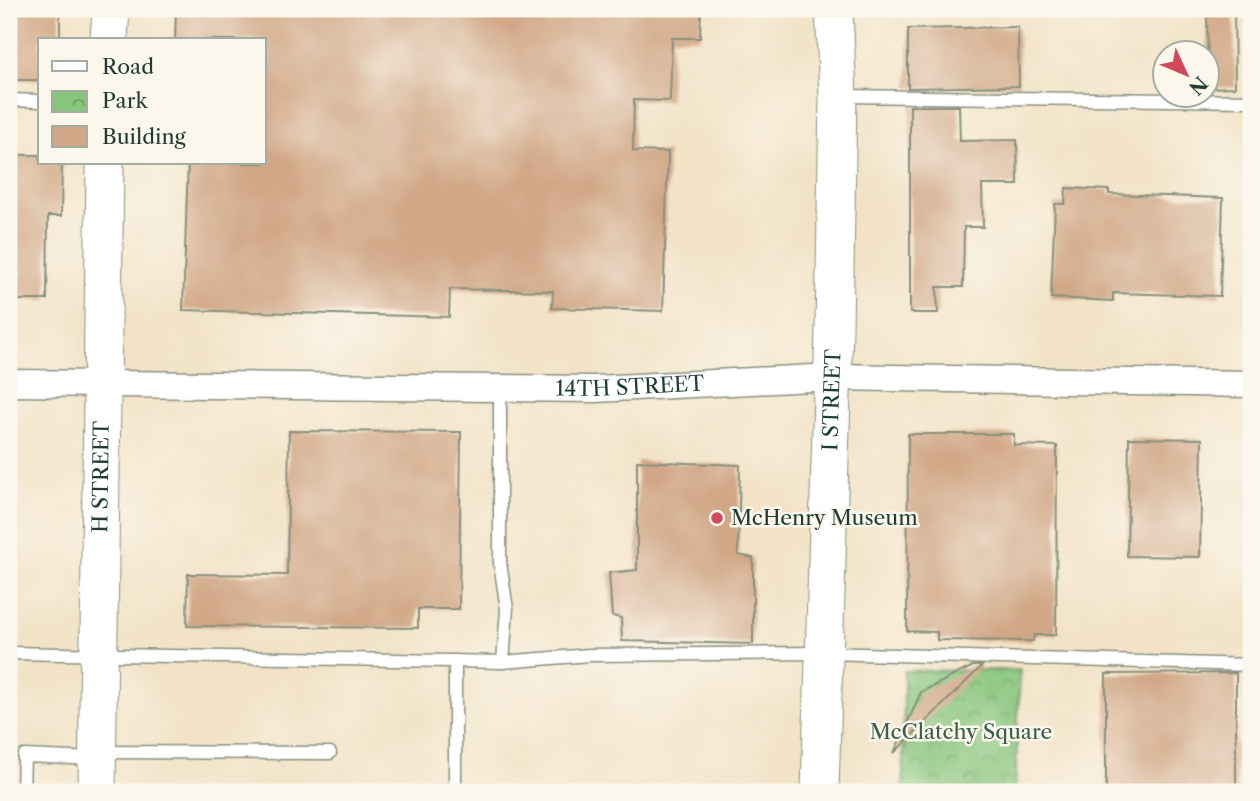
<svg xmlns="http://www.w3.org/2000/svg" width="1260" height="801" font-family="'Libre Caslon Text',serif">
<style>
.park{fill:url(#park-crowns);stroke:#538158;stroke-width:2}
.building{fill:#d1a887}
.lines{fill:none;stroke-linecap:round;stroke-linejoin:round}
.lane-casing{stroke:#88907e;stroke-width:15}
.street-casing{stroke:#88907e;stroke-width:29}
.secondary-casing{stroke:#88907e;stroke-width:39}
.lane{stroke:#fff;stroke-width:12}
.street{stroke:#fff;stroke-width:26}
.secondary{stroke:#fff;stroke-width:37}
.poi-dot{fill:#d1495b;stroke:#fbf7ec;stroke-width:2.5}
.labels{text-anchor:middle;stroke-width:5;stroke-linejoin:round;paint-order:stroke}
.street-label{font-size:21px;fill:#1f3d34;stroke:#fbf7ec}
.poi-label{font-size:21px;fill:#1f3d34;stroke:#fbf7ec;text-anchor:start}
.park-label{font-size:21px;fill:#395f46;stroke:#fbf7ec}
</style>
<defs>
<pattern id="park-crowns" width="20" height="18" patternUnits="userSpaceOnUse" patternTransform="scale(1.75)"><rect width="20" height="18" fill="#87c57b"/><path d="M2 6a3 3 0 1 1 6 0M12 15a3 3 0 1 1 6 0" fill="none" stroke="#6ea166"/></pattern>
</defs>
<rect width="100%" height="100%" fill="#fbf7ec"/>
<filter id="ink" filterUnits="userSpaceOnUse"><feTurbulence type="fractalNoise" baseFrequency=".0143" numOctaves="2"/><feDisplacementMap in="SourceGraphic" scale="14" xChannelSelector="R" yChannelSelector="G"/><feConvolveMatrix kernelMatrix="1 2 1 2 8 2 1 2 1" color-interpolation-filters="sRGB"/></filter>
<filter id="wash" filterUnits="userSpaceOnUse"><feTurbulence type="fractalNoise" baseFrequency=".00686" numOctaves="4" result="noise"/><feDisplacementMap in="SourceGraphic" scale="28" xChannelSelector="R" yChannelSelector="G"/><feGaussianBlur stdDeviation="1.57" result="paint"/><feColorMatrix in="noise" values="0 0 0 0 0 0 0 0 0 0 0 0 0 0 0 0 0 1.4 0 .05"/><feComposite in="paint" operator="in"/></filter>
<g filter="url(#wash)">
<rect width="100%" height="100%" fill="#f2e3c7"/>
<!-- park -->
<polygon class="park" points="1020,670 1015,792 903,792 904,671"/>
<g id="blocks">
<!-- building -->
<g class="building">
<polygon points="9,9 60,9 60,40 40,40 40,80 9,80"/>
<polygon points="176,9 701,9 700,38 672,38 670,101 634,100 633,151 668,152 663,311 552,308 553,291 450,289 449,317 183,310 188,163 264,163 264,40 175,40"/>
<polygon points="1207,9 1234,9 1235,87 1208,88"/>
<polygon points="1018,27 1019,86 908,88 908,29"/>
<polygon points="910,106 959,106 960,141 1017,140 1018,185 982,185 983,227 964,227 963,287 937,287 938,313 910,313"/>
<polygon points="9,155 40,155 40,163 62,163 61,216 48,216 47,300 9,300"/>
<polygon points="1066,188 1109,190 1109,194 1223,198 1220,296 1113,293 1113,301 1051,298 1055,204 1065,204"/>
<polygon points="289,431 461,432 459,609 418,609 418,628 187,626 188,574 287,575"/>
<polygon points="908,434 1014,434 1014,445 1057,446 1056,635 1034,635 1033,641 937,640 937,632 907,631"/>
<polygon points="1129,438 1202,439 1200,557 1127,556"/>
<polygon points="637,461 740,465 738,555 753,558 753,644 622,641 621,618 612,616 609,573 637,570"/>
<polygon points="973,666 982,666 894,753 921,692"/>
<polygon points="1236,673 1236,792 1106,792 1106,674"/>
</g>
</g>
</g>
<g filter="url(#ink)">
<use href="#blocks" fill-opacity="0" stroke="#88907e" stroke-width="2"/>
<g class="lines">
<defs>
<g id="lane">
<polyline points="842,96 1251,101"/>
<polyline points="9,100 40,101"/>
<polyline points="500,388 500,563 507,609 503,662"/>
<polyline points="9,653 503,662 589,655 826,653 1251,665"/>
<polyline points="455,661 455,792"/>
<polyline points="99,752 330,753"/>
<polyline points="23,792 24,756 95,759"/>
</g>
<g id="street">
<path id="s1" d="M 9,383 L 595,389 L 833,377 L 1251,384"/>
</g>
<g id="secondary">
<polyline points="109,40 111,9"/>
<path id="s2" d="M 97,792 L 105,163"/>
<path id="s3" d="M 820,792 L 834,329 L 838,96 L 834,9"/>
</g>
</defs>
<!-- lane casing -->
<use href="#lane" class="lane-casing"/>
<!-- street casing -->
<use href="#street" class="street-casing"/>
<!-- secondary casing -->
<use href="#secondary" class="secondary-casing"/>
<!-- lane -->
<use href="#lane" class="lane"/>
<!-- street -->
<use href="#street" class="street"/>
<!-- secondary -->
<use href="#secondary" class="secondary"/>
</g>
</g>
<!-- markers -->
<circle class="poi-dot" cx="717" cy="518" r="7"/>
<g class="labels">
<!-- street labels -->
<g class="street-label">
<text dy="7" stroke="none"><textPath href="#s1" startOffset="621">14TH STREET</textPath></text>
<text dy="7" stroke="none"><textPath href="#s3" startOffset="392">I STREET</textPath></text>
<text dy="7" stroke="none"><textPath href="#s2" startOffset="315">H STREET</textPath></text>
</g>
<!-- poi labels -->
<g class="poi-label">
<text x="731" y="525">McHenry Museum</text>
</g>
<!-- park labels -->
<g class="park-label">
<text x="961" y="739">McClatchy Square</text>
</g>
</g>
<!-- margin -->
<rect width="1260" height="801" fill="none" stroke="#fbf7ec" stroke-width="35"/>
<!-- legend -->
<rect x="38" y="38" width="228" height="126" fill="#fbf7ec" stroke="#a3ada2" stroke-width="2"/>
<rect x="52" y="61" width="35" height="10" fill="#ffffff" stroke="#a3ada2" stroke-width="2"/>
<text x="102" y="74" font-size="21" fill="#1f3d34">Road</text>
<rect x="52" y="91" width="35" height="21" fill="url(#park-crowns)" stroke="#a3ada2" stroke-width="2"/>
<text x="102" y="108" font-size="21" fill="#1f3d34">Park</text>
<rect x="52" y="126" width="35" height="21" fill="#d1a887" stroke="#a3ada2" stroke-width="2"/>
<text x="102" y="144" font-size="21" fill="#1f3d34">Building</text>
<!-- north arrow -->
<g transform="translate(1186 74) rotate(134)"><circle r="33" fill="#fbf7ec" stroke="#a3ada2" stroke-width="2"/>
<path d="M0-5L12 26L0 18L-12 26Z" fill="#d1495b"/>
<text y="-10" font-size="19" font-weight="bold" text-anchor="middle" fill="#1f3d34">N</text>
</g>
</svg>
